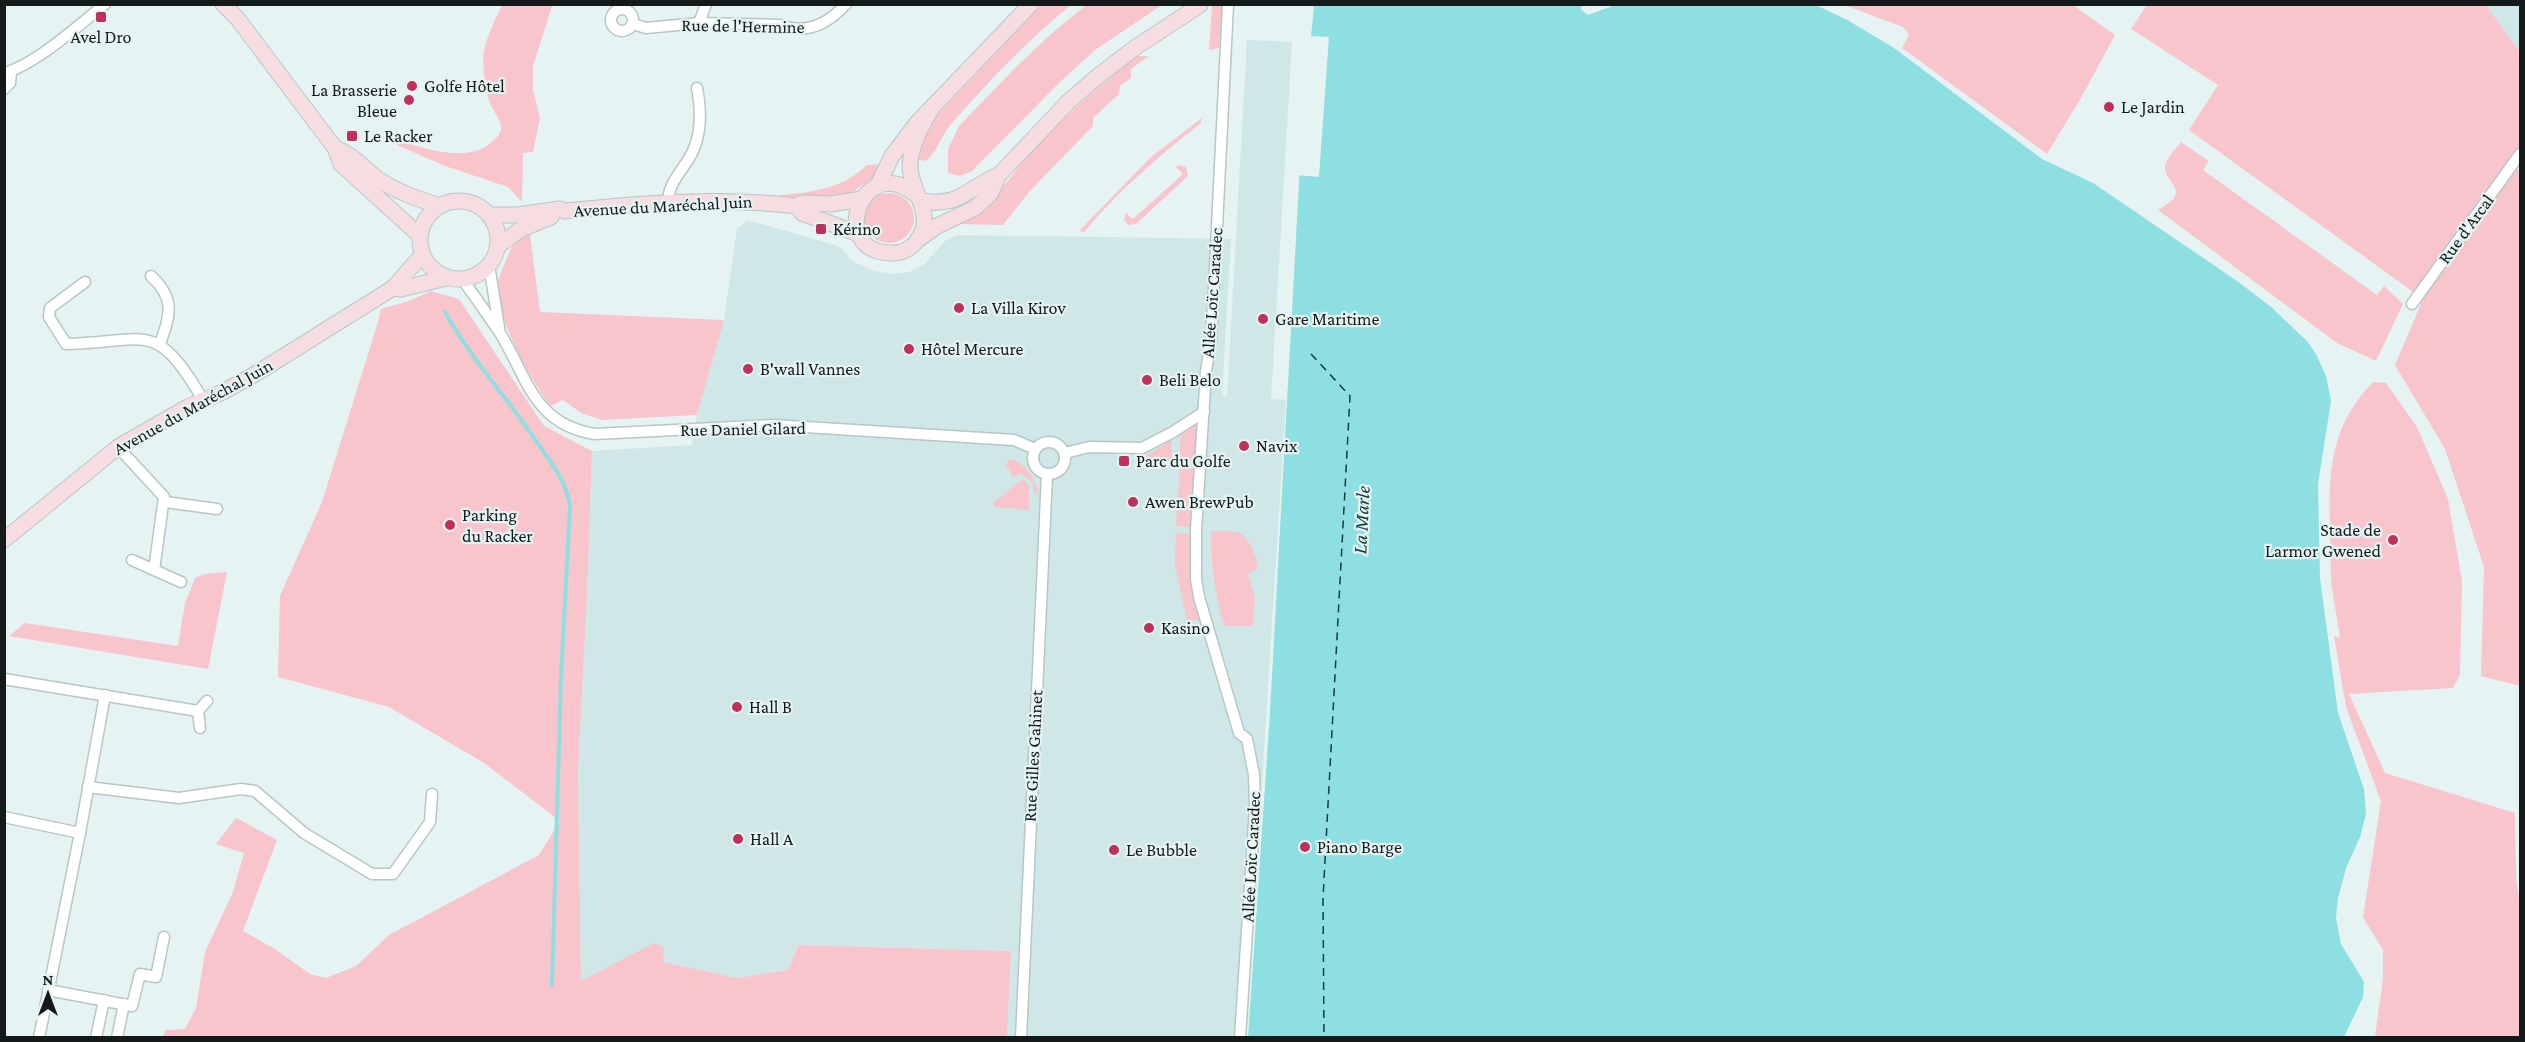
<svg xmlns="http://www.w3.org/2000/svg" width="2525" height="1042" font-family="'Crimson Pro',serif">
<style>
.built{fill:#cfe7e7}
.green{fill:#f8c5cc}
.water{fill:#8ddfe1}
.pier{fill:#e5f3f3}
.lines{fill:none;stroke-linecap:round;stroke-linejoin:round}
.stream{stroke:#8ddfe1;stroke-width:4}
.ferry{stroke:#143c3d;stroke-width:1.5;stroke-dasharray:8 6;stroke-linecap:butt}
.street-casing{stroke:#b8c6c6;stroke-width:13}
.secondary-casing{stroke:#b8c6c6;stroke-width:17}
.street{stroke:#fff;stroke-width:10}
.secondary{stroke:#f6dde2;stroke-width:15}
.poi-dot{fill:#bf305a;stroke:#e5f3f3;stroke-width:2}
.labels{text-anchor:middle;stroke-width:4.5;stroke-linejoin:round;paint-order:stroke}
.street-label{font-size:18px;fill:#141919;stroke:#e5f3f3}
.poi-label{font-size:18px;fill:#141919;stroke:#e5f3f3;text-anchor:start}
.water-label{font-size:20px;font-style:italic;fill:#143c3d;stroke:#e5f3f3}
</style>
<rect width="100%" height="100%" fill="#e5f3f3"/>
<!-- built -->
<g class="built">
<polygon points="2486,5 2520,5 2520,52"/>
<polygon points="1247,40 1292,42 1271,399 1286,400 1246,1037 1007,1037 1011,951 798,945 788,970 737,978 663,962 581,981 578,772 587,597 592,451 692,445 697,415 724,320 737,229 747,221 755,222 841,247 851,260 873,271 894,274 909,272 925,264 945,241 957,235 1231,239 1222,396 1227,397"/>
</g>
<!-- green -->
<g class="green">
<path d="M 547,4 L 552,6 L 533,66 L 533,90 L 540,118 L 533,152 L 523,153 L 522,202 L 508,187 L 445,166 L 399,146 L 383,136 C 415,144 467,168 494,140 C 498,136 501,134 501,128 C 501,120 493,111 490,103 C 485,88 482,68 484,52 C 486,37 496,19 502,5 Z"/>
<path d="M 1041,5 L 1071,5 C 1028,40 989,81 952,123 C 942,134 936,154 926,161 L 917,159 L 922,138 L 938,114 Z"/>
<polygon points="1086,5 1162,5 1095,50 1060,82 972,171 960,176 948,173 948,149 959,126 1015,68 1051,34"/>
<polygon points="1212,5 1222,5 1219,48 1209,50"/>
<polygon points="1844,5 2073,5 2115,35 2081,98 2047,154 1902,48 1909,35 1903,27"/>
<polygon points="2147,5 2486,5 2520,52 2520,146 2510,160 2520,172 2520,686 2481,676 2484,567 2445,449 2395,365 2423,299 2189,130 2218,85 2131,29"/>
<path d="M 1137,56 L 1149,56 L 1131,69 L 1131,78 L 1120,86 L 1119,94 L 1093,118 L 1093,126 L 1029,192 L 1003,225 L 959,224 C 991,208 1011,175 1034,149 C 1065,115 1100,85 1137,56 Z"/>
<path d="M 1202,118 L 1201,123 C 1159,156 1119,190 1084,232 L 1079,231 L 1151,157 Z"/>
<path d="M 2181,142 L 2209,161 L 2203,170 L 2377,295 L 2384,286 L 2403,304 L 2376,361 L 2337,343 L 2158,210 C 2195,190 2163,183 2165,166 C 2166,159 2176,148 2181,142 Z"/>
<path d="M 884,164 L 874,177 L 848,195 L 831,199 L 780,197 L 780,195 C 813,192 842,189 867,165 Z"/>
<polygon points="1179,165 1186,167 1188,176 1136,224 1128,225 1124,220 1126,213 1133,219 1183,174 1176,167"/>
<circle cx="889" cy="218" r="25"/>
<path d="M 530,234 L 540,312 L 724,320 L 697,415 L 602,420 L 581,413 L 563,400 L 551,406 C 531,382 498,320 497,288 C 497,280 509,251 514,244 C 518,240 525,237 530,234 Z"/>
<polygon points="431,291 459,299 544,426 592,451 587,597 578,772 581,981 654,943 664,947 663,962 737,978 788,970 798,945 1011,951 1007,1037 162,1037 166,1030 185,1029 196,1008 205,952 233,892 244,853 216,844 236,818 277,840 243,931 275,949 310,974 326,978 356,966 389,935 539,855 560,821 484,763 389,707 278,677 280,596 322,502 378,322 381,309 409,301"/>
<path d="M 2373,382 L 2386,383 L 2417,427 L 2448,499 L 2462,581 L 2460,675 L 2453,688 L 2349,694 L 2385,773 L 2515,813 L 2516,878 L 2520,907 L 2520,1037 L 2375,1037 L 2383,978 L 2383,950 L 2363,917 L 2381,801 L 2346,707 L 2334,636 L 2340,638 C 2338,621 2334,605 2332,588 C 2330,570 2331,551 2330,532 C 2328,474 2330,426 2373,382 Z"/>
<polygon points="1199,423 1196,461 1179,460 1181,435"/>
<polygon points="1172,440 1171,461 1141,459"/>
<path d="M 1010,459 C 1025,462 1035,479 1039,493 L 1033,492 L 1033,483 L 1021,473 L 1012,478 L 1011,472 L 1005,465 Z"/>
<polygon points="1180,468 1197,469 1193,527 1176,526"/>
<path d="M 1023,479 L 1029,486 L 1029,510 L 994,507 L 994,501 C 1006,495 1012,486 1023,479 Z"/>
<path d="M 1211,531 C 1234,532 1244,527 1253,551 C 1256,557 1257,562 1257,569 L 1248,574 L 1255,598 L 1253,626 L 1224,626 C 1215,594 1211,564 1211,531 Z"/>
<path d="M 1176,533 L 1191,534 C 1188,563 1192,592 1199,620 L 1187,620 L 1175,564 Z"/>
<polygon points="227,572 208,669 9,636 25,623 178,646 185,603 195,578 204,574"/>
</g>
<!-- water -->
<polygon class="water" points="1582,4 1581,10 1588,15 1618,4 1816,5 1849,21 1894,48 2042,159 2093,183 2237,281 2270,306 2307,341 2316,354 2326,376 2331,401 2318,484 2320,578 2338,713 2364,789 2366,814 2360,837 2346,868 2338,898 2336,918 2341,944 2364,982 2363,997 2344,1037 1248,1038 1270,712 1301,147 1314,5"/>
<!-- pier -->
<polygon class="pier" points="1307,36 1329,37 1319,177 1296,175"/>
<g class="lines">
<!-- stream -->
<path class="stream" d="M 445,312 C 471,359 509,400 539,445 C 554,467 565,479 570,506 L 561,676 L 552,985"/>
<!-- ferry -->
<polyline class="ferry" points="1311,354 1350,396 1323,898 1324,1038"/>
<defs>
<g id="street">
<polyline points="1228,4 1214,288 1211,341 1206,371 1196,530 1196,579 1199,597 1239,733 1247,739 1254,775 1255,808 1240,1038"/>
<circle cx="622" cy="20" r="11"/>
<polyline points="699,23 706,4"/>
<path d="M 633,24 L 646,28 L 699,23 L 780,25 C 806,35 828,24 846,4"/>
<path d="M 4,73 C 35,65 79,25 105,4"/>
<polyline points="4,89 10,83 11,71"/>
<path d="M 668,203 C 668,182 683,171 692,153 C 702,133 701,109 697,88"/>
<polyline points="489,265 499,327"/>
<path d="M 151,276 C 176,299 170,315 160,344"/>
<path d="M 463,280 C 475,297 488,315 500,333 C 528,378 533,424 595,434 L 773,425 L 1014,440 L 1035,449"/>
<path d="M 85,282 L 50,308 L 49,317 L 66,344 C 148,342 155,318 203,400"/>
<polyline points="2412,304 2520,154"/>
<circle cx="1049" cy="458" r="16"/>
<polyline points="118,447 164,497 154,570"/>
<polyline points="1065,453 1089,447 1142,448 1173,432 1204,412"/>
<polyline points="165,502 217,509"/>
<polyline points="132,560 181,582"/>
<polyline points="4,679 198,711 200,728"/>
<polyline points="198,711 207,701"/>
<polyline points="88,787 179,798 241,789 255,791 304,833 372,874 393,874 430,822 432,794"/>
<polyline points="4,817 80,833"/>
<polyline points="48,990 132,1006 140,974 156,977 164,937"/>
<polyline points="39,1038 80,833 105,695"/>
<polyline points="96,1038 104,1000"/>
<polyline points="117,1038 124,1004"/>
<polyline points="1021,1038 1047,475"/>
</g>
<g id="secondary">
<polyline points="223,4 237,18 335,148 341,164 419,235"/>
<path d="M 335,148 C 353,154 363,168 378,179 C 397,192 418,199 440,206"/>
<polyline points="877,187 892,156 917,123 1031,4"/>
<path d="M 917,196 C 864,148 826,251 890,253 C 903,254 914,247 920,236 C 934,212 910,191 910,166 C 910,146 923,123 933,106"/>
<circle cx="459" cy="240" r="39"/>
<path d="M 921,201 C 961,207 965,189 999,175"/>
<polyline points="797,206 802,213 859,234"/>
<path d="M 489,215 L 517,215 L 560,209 L 565,211 C 642,203 720,197 797,206 L 802,203 L 831,204 L 861,199"/>
<polyline points="919,239 937,226 975,208 990,194 999,175 1068,102 1098,76 1136,47 1200,5"/>
<polyline points="498,246 521,229 551,217"/>
<polyline points="393,288 422,255"/>
<polyline points="4,540 118,447 188,407 223,392 257,373 393,288 401,289 446,278"/>
</g>
</defs>
<!-- street casing -->
<use href="#street" class="street-casing"/>
<!-- secondary casing -->
<use href="#secondary" class="secondary-casing"/>
<!-- street -->
<use href="#street" class="street"/>
<!-- secondary -->
<use href="#secondary" class="secondary"/>
</g>
<!-- markers -->
<g class="poi-dot">
<rect x="95" y="11" width="12" height="12" rx="3"/>
<circle cx="412" cy="86" r="6"/>
<circle cx="409" cy="100" r="6"/>
<circle cx="2109" cy="107" r="6"/>
<rect x="346" y="130" width="12" height="12" rx="3"/>
<rect x="815" y="223" width="12" height="12" rx="3"/>
<circle cx="959" cy="308" r="6"/>
<circle cx="1263" cy="319" r="6"/>
<circle cx="909" cy="349" r="6"/>
<circle cx="748" cy="369" r="6"/>
<circle cx="1147" cy="380" r="6"/>
<circle cx="1244" cy="446" r="6"/>
<rect x="1118" y="455" width="12" height="12" rx="3"/>
<circle cx="1133" cy="502" r="6"/>
<circle cx="450" cy="525" r="6"/>
<circle cx="2393" cy="540" r="6"/>
<circle cx="1149" cy="628" r="6"/>
<circle cx="737" cy="707" r="6"/>
<circle cx="738" cy="839" r="6"/>
<circle cx="1305" cy="847" r="6"/>
<circle cx="1114" cy="850" r="6"/>
</g>
<g class="labels">
<!-- street labels -->
<g class="street-label">
<text transform="translate(743 26) rotate(1)" y="6">Rue de l'Hermine</text>
<text transform="translate(663 206) rotate(-3)" y="6">Avenue du Maréchal Juin</text>
<text transform="translate(2466 229) rotate(-54)" y="6">Rue d'Arcal</text>
<text transform="translate(1212 293) rotate(-86)" y="6">Allée Loïc Caradec</text>
<text transform="translate(193 407) rotate(-29)" y="6">Avenue du Maréchal Juin</text>
<text transform="translate(743 429) rotate(-1)" y="6">Rue Daniel Gilard</text>
<text transform="translate(1033 756) rotate(-87)" y="6">Rue Gilles Gahinet</text>
<text transform="translate(1251 857) rotate(-87)" y="6">Allée Loïc Caradec</text>
</g>
<!-- poi labels -->
<g class="poi-label">
<text x="101" y="43" text-anchor="middle">Avel Dro</text>
<text x="424" y="92">Golfe Hôtel</text>
<text x="397" y="96" text-anchor="end">La Brasserie<tspan x="397" dy="21">Bleue</tspan></text>
<text x="2121" y="113">Le Jardin</text>
<text x="364" y="142">Le Racker</text>
<text x="833" y="235">Kérino</text>
<text x="971" y="314">La Villa Kirov</text>
<text x="1275" y="325">Gare Maritime</text>
<text x="921" y="355">Hôtel Mercure</text>
<text x="760" y="375">B'wall Vannes</text>
<text x="1159" y="386">Beli Belo</text>
<text x="1256" y="452">Navix</text>
<text x="1136" y="467">Parc du Golfe</text>
<text x="1145" y="508">Awen BrewPub</text>
<text x="462" y="521">Parking<tspan x="462" dy="21">du Racker</tspan></text>
<text x="2381" y="536" text-anchor="end">Stade de<tspan x="2381" dy="21">Larmor Gwened</tspan></text>
<text x="1161" y="634">Kasino</text>
<text x="749" y="713">Hall B</text>
<text x="750" y="845">Hall A</text>
<text x="1317" y="853">Piano Barge</text>
<text x="1126" y="856">Le Bubble</text>
</g>
<!-- water labels -->
<g class="water-label">
<text transform="translate(1361 520) rotate(-87)" y="7">La Marle</text>
</g>
</g>
<!-- border -->
<rect width="2525" height="1042" fill="none" stroke="#141919" stroke-width="12"/>
<!-- north arrow -->
<g transform="translate(48 994)" stroke="#e5f3f3" stroke-width="4.5" paint-order="stroke">
<path d="M0-4.5L10 22L0 15L-10 22Z" fill="#141919"/>
<text y="-9" font-size="16" font-weight="bold" text-anchor="middle" fill="#141919">N</text>
</g>
</svg>
